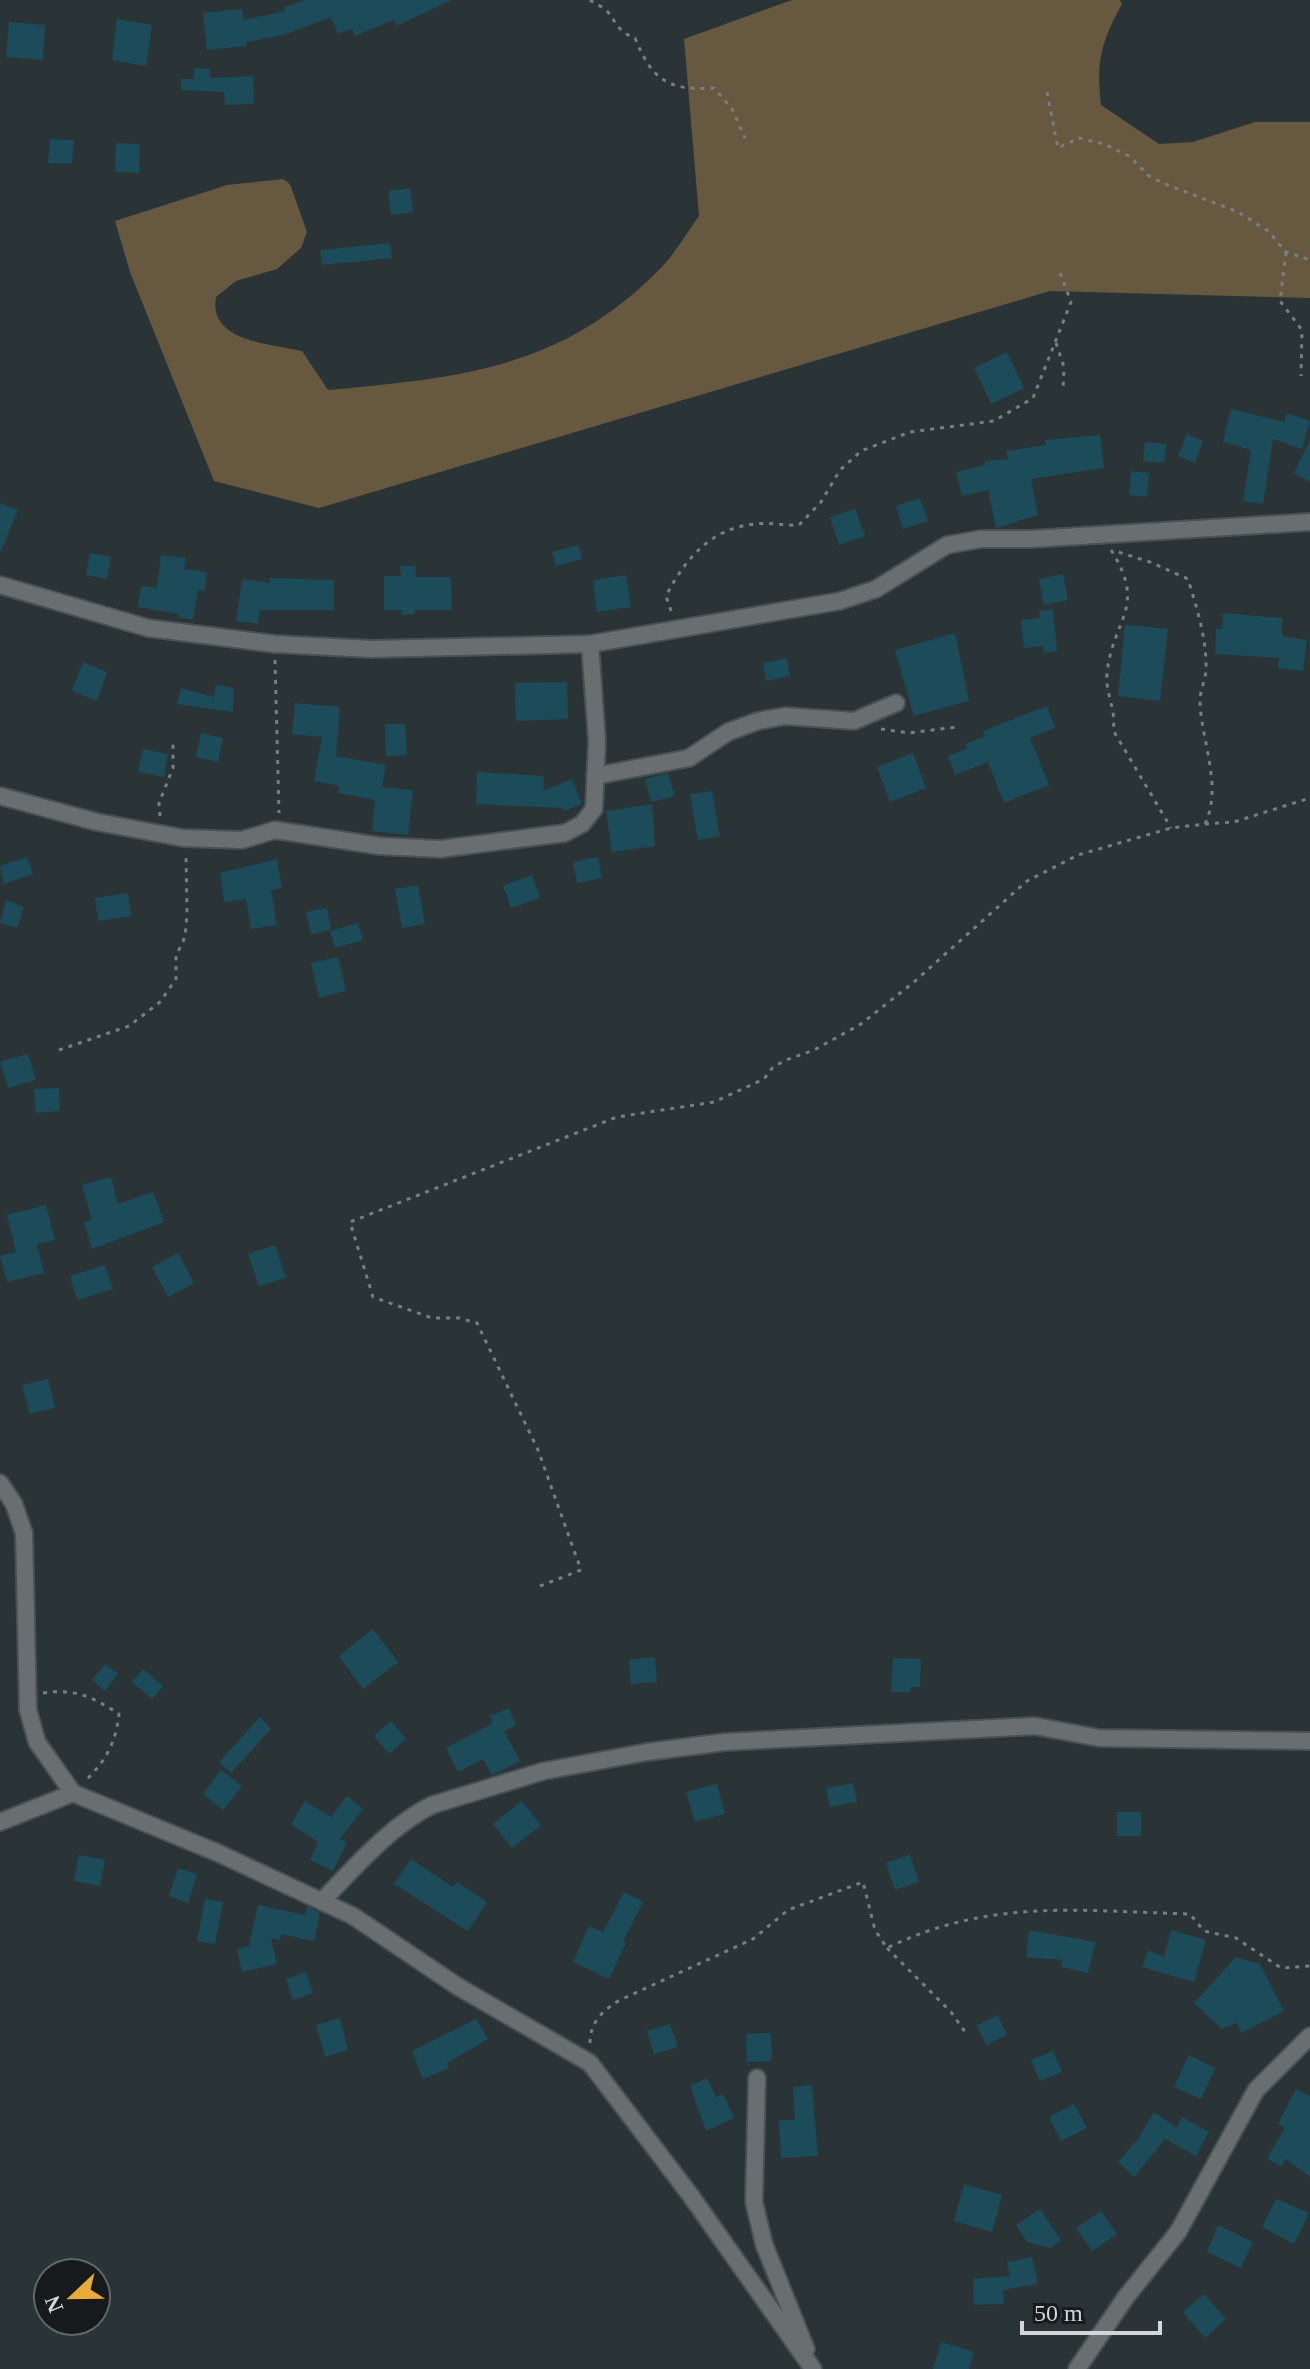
<svg xmlns="http://www.w3.org/2000/svg" width="1310" height="2369" font-family="'Times New Roman',serif">
<style>
.green{fill:#675840}
.building{fill:#1c4b59}
.lines{fill:none;stroke-linecap:round;stroke-linejoin:round}
.minor-casing{stroke:#485154;stroke-width:20}
.tertiary-casing{stroke:#485154;stroke-width:20}
.path{stroke:#777f82;stroke-width:3;stroke-dasharray:4 6;stroke-linecap:butt}
.minor{stroke:#696e70;stroke-width:16}
.tertiary{stroke:#696e70;stroke-width:16}
</style>
<rect width="100%" height="100%" fill="#2a3437"/>
<!-- green -->
<path class="green" d="M 792,0 L 1120,0 L 1122,4 C 1101,42 1096,62 1101,105 L 1159,144 L 1193,142 L 1255,122 L 1310,122 L 1310,298 L 1050,291 L 319,508 L 214,481 L 130,272 L 115,221 L 227,185 L 283,179 L 290,184 L 307,232 L 301,248 L 277,269 L 236,281 L 216,297 C 208,342 272,344 302,351 L 328,390 C 461,377 559,370 659,270 C 674,255 686,234 699,216 L 684,39 Z"/>
<!-- building -->
<g class="building">
<polygon points="305,0 452,0 396,26 394,20 355,36 352,29 338,34 331,17 284,35 246,42 246,46 207,50 203,13 242,9 243,20 285,11 284,7"/>
<polygon points="117,19 152,25 146,66 112,60"/>
<polygon points="9,22 45,25 43,60 6,57"/>
<polygon points="194,68 210,69 210,78 253,76 254,104 225,105 224,92 181,90 181,79 194,79"/>
<polygon points="50,139 74,140 72,164 48,163"/>
<polygon points="116,143 140,144 139,173 115,172"/>
<polygon points="410,188 413,212 391,215 388,191"/>
<polygon points="390,243 392,258 322,265 320,250"/>
<polygon points="1007,352 1024,388 991,404 974,368"/>
<polygon points="1231,409 1284,422 1287,413 1310,421 1302,449 1273,439 1263,504 1243,501 1251,450 1223,442"/>
<polygon points="1187,434 1203,441 1195,463 1178,456"/>
<polygon points="1100,435 1104,468 1031,479 1038,515 996,528 988,490 962,496 956,472 985,465 985,461 1008,459 1006,451 1046,445 1045,440"/>
<polygon points="1310,440 1310,482 1294,473"/>
<polygon points="1145,442 1166,444 1164,463 1143,461"/>
<polygon points="1131,471 1149,473 1147,497 1129,495"/>
<polygon points="920,498 928,521 903,529 896,506"/>
<polygon points="0,503 18,510 0,553"/>
<polygon points="855,509 865,536 839,545 830,517"/>
<polygon points="579,545 582,559 556,566 552,552"/>
<polygon points="90,553 111,557 107,579 86,575"/>
<polygon points="161,555 186,558 184,569 207,572 205,591 198,590 193,620 178,617 179,614 138,607 141,586 157,588"/>
<polygon points="400,566 415,566 416,577 451,577 452,610 415,610 414,614 402,615 402,610 384,610 384,576 401,576"/>
<polygon points="1063,574 1068,600 1044,605 1039,579"/>
<polygon points="626,575 631,607 597,612 593,580"/>
<polygon points="270,578 334,580 334,610 260,610 258,624 236,621 242,579 270,583"/>
<polygon points="1053,609 1057,651 1044,653 1043,646 1024,648 1021,620 1040,618 1039,611"/>
<polygon points="1223,613 1282,618 1282,636 1307,640 1303,671 1278,668 1279,658 1215,654 1216,629 1222,629"/>
<polygon points="1125,625 1168,629 1160,701 1118,696"/>
<polygon points="955,633 969,701 914,716 895,650"/>
<polygon points="787,658 790,676 766,681 763,663"/>
<polygon points="83,662 107,672 97,701 72,691"/>
<polygon points="567,682 568,719 516,721 515,683"/>
<polygon points="216,685 234,688 233,712 177,704 181,688 214,697"/>
<polygon points="295,703 340,707 336,756 386,765 382,787 413,790 408,835 372,831 375,800 338,793 340,786 314,781 322,737 292,734"/>
<polygon points="1047,706 1055,728 1030,738 1049,785 1004,803 988,762 955,775 948,756 967,749 965,744 985,736 983,731"/>
<polygon points="385,724 405,724 407,755 386,756"/>
<polygon points="201,733 223,738 218,762 196,757"/>
<polygon points="143,749 168,754 164,777 138,772"/>
<polygon points="913,753 926,788 890,802 877,767"/>
<polygon points="477,772 544,776 543,791 572,779 582,804 564,811 562,808 476,804"/>
<polygon points="668,773 675,796 651,802 645,779"/>
<polygon points="712,791 720,836 698,840 690,794"/>
<polygon points="652,804 655,846 612,852 606,811"/>
<polygon points="27,857 33,874 4,884 0,866"/>
<polygon points="598,857 602,878 577,883 573,862"/>
<polygon points="277,859 282,888 271,890 277,925 251,929 246,899 224,902 220,873"/>
<polygon points="532,875 540,898 511,908 503,886"/>
<polygon points="418,885 425,924 402,928 395,889"/>
<polygon points="128,893 131,916 98,921 95,898"/>
<polygon points="6,900 24,907 17,928 0,923"/>
<polygon points="327,908 331,930 311,934 306,912"/>
<polygon points="358,923 363,940 335,948 330,931"/>
<polygon points="338,957 346,991 319,998 311,963"/>
<polygon points="28,1054 36,1080 8,1088 0,1062"/>
<polygon points="59,1088 60,1111 36,1113 34,1089"/>
<polygon points="111,1177 118,1204 153,1192 164,1222 92,1249 84,1222 92,1220 82,1185"/>
<polygon points="46,1205 55,1240 37,1244 44,1273 7,1282 0,1256 16,1252 7,1215"/>
<polygon points="275,1245 286,1278 259,1286 248,1254"/>
<polygon points="178,1253 194,1283 168,1297 152,1267"/>
<polygon points="105,1265 113,1289 77,1300 70,1276"/>
<polygon points="48,1379 55,1408 30,1414 22,1385"/>
<polygon points="373,1629 398,1662 363,1689 339,1656"/>
<polygon points="655,1657 657,1682 631,1684 629,1660"/>
<polygon points="893,1658 921,1659 920,1687 911,1687 910,1692 891,1692"/>
<polygon points="105,1664 118,1674 105,1691 92,1680"/>
<polygon points="143,1669 163,1686 152,1699 132,1682"/>
<polygon points="509,1708 516,1725 504,1731 520,1761 492,1775 483,1759 458,1772 446,1748 493,1723 490,1716"/>
<polygon points="260,1717 271,1729 231,1773 219,1762"/>
<polygon points="391,1721 406,1739 389,1754 374,1736"/>
<polygon points="221,1770 242,1786 223,1810 203,1794"/>
<polygon points="853,1783 857,1802 830,1807 826,1788"/>
<polygon points="717,1784 725,1814 695,1822 686,1792"/>
<polygon points="347,1796 363,1809 340,1839 347,1842 333,1871 310,1860 318,1842 291,1824 305,1801 331,1817"/>
<polygon points="522,1801 541,1825 512,1848 493,1824"/>
<rect x="1117" y="1812" width="24" height="24"/>
<polygon points="79,1855 105,1860 100,1886 74,1881"/>
<polygon points="910,1855 919,1882 895,1890 886,1863"/>
<polygon points="411,1859 453,1887 457,1882 487,1902 468,1931 394,1884"/>
<polygon points="178,1868 197,1874 188,1903 169,1896"/>
<polygon points="624,1892 643,1902 623,1941 626,1942 609,1979 573,1962 589,1926 603,1932"/>
<polygon points="205,1899 223,1902 215,1944 197,1941"/>
<polygon points="258,1905 305,1915 307,1906 320,1913 314,1941 281,1934 280,1940 271,1938 277,1964 242,1972 237,1949 249,1946"/>
<polygon points="1029,1930 1096,1942 1088,1973 1061,1967 1063,1960 1026,1957"/>
<polygon points="1171,1930 1206,1940 1194,1982 1142,1967 1148,1950 1164,1957"/>
<polygon points="1236,1957 1260,1964 1284,2011 1241,2033 1237,2023 1222,2029 1194,2003"/>
<polygon points="306,1972 313,1993 293,2000 286,1979"/>
<polygon points="998,2015 1007,2035 986,2045 977,2025"/>
<polygon points="340,2018 348,2050 325,2057 316,2025"/>
<polygon points="476,2019 488,2039 447,2063 449,2068 423,2079 412,2051"/>
<polygon points="670,2024 678,2047 654,2054 647,2031"/>
<polygon points="771,2033 772,2061 747,2062 746,2034"/>
<polygon points="1053,2051 1062,2072 1040,2081 1031,2060"/>
<polygon points="1189,2055 1215,2068 1201,2099 1174,2087"/>
<polygon points="707,2078 716,2097 723,2094 734,2118 706,2131 690,2086"/>
<polygon points="812,2085 818,2156 781,2158 779,2120 795,2120 793,2087"/>
<polygon points="1296,2089 1310,2096 1310,2177 1286,2159 1281,2167 1267,2158 1285,2128 1278,2124"/>
<polygon points="1074,2104 1087,2128 1061,2141 1049,2117"/>
<polygon points="1154,2112 1177,2128 1182,2117 1209,2132 1196,2156 1165,2139 1134,2177 1118,2162 1138,2139"/>
<polygon points="964,2184 1002,2195 992,2232 954,2221"/>
<polygon points="1276,2199 1309,2213 1294,2244 1262,2227"/>
<polygon points="1040,2209 1061,2240 1050,2248 1027,2242 1016,2225"/>
<polygon points="1101,2211 1117,2234 1092,2251 1076,2228"/>
<polygon points="1218,2225 1253,2242 1241,2268 1207,2252"/>
<polygon points="1032,2257 1038,2284 1003,2290 1004,2304 974,2305 973,2279 1010,2276 1007,2262"/>
<polygon points="1204,2294 1226,2319 1205,2338 1183,2312"/>
<polygon points="941,2342 974,2352 969,2369 933,2369"/>
</g>
<g class="lines">
<defs>
<g id="minor">
<polyline points="595,776 689,758 728,732 758,721 785,716 854,721 896,703"/>
<polyline points="0,796 97,822 183,838 242,840 275,830 380,846 440,849 565,833 582,824 594,809 597,741 590,644"/>
<polyline points="0,1483 14,1504 24,1533 28,1710 37,1742 73,1793"/>
<polyline points="0,1822 73,1793 218,1853 353,1916 457,1986 590,2063 691,2196 813,2369"/>
<path d="M 323,1900 C 355,1867 390,1826 432,1805 L 544,1771 L 647,1752 L 725,1742 L 1035,1726 L 1099,1738 L 1310,1741"/>
<polyline points="757,2078 754,2202 764,2244 806,2349"/>
</g>
<g id="tertiary">
<polyline points="0,585 148,628 275,644 372,649 590,644 840,601 876,589 947,545 981,539 1031,539 1310,522"/>
<polyline points="1077,2369 1126,2297 1178,2232 1256,2090 1310,2036"/>
</g>
</defs>
<!-- minor casing -->
<use href="#minor" class="minor-casing"/>
<!-- tertiary casing -->
<use href="#tertiary" class="tertiary-casing"/>
<!-- path -->
<g class="path">
<path d="M 590,0 C 594,3 603,7 607,11 C 617,23 618,32 635,38 C 652,80 668,91 714,88 L 732,109 L 745,138"/>
<polyline points="1047,92 1058,148 1079,138 1104,144 1129,156 1149,176 1165,184 1238,212 1268,231 1286,252 1310,260"/>
<polyline points="1286,252 1280,301 1302,330 1301,376"/>
<polyline points="1056,343 1064,367 1063,391"/>
<path d="M 1111,550 C 1148,608 1112,619 1107,674 C 1105,693 1117,711 1113,730 L 1171,828"/>
<path d="M 671,611 L 666,596 C 685,559 711,528 755,524 C 769,522 784,526 799,525 L 821,502 L 840,470 L 861,451 L 910,432 L 994,421 L 1033,398 L 1071,302 L 1059,270"/>
<polyline points="275,660 279,813"/>
<polyline points="881,729 909,733 957,727"/>
<polyline points="160,816 159,803 173,768 173,741"/>
<polyline points="1205,824 1234,822 1310,798"/>
<polyline points="59,1050 129,1026 160,1002 176,979 176,956 185,937 187,914 186,854"/>
<path d="M 540,1586 L 581,1570 L 538,1450 L 477,1323 L 459,1318 L 432,1318 L 373,1297 L 350,1222 L 617,1117 L 714,1102 L 764,1079 L 773,1067 L 786,1060 L 814,1050 L 861,1024 L 914,982 L 1027,881 L 1078,855 L 1171,828 L 1205,824 C 1223,786 1201,741 1200,701 C 1200,691 1205,681 1206,671 C 1207,639 1197,609 1188,579 L 1150,562 L 1118,552"/>
<path d="M 43,1693 C 74,1688 93,1697 119,1714 C 116,1742 106,1761 85,1781"/>
<polyline points="887,1948 951,2012 968,2036"/>
<path d="M 590,2043 C 590,2022 603,2010 620,2000 L 753,1939 L 788,1910 L 863,1882 L 875,1930 L 887,1948 C 990,1898 1079,1911 1190,1914 L 1204,1931 L 1236,1938 L 1281,1968 L 1310,1966"/>
</g>
<!-- minor -->
<use href="#minor" class="minor"/>
<!-- tertiary -->
<use href="#tertiary" class="tertiary"/>
</g>
<!-- north arrow -->
<g transform="translate(72 2297) rotate(248)"><circle r="38" fill="#161a1c" stroke="#616668" stroke-width="2"/>
<path d="M0-6L14 30L0 20L-14 30Z" fill="#e8ab37"/>
<text y="-12" font-size="22" font-weight="bold" text-anchor="middle" fill="#d1d7d9">N</text>
</g>
<!-- scale -->
<path d="M1022 2321v12h138v-12" fill="none" stroke="#d1d7d9" stroke-width="4"/>
<text x="1034" y="2321" font-size="24" fill="#d1d7d9" stroke="#161a1c" stroke-width="6" paint-order="stroke">50 m</text>
</svg>
